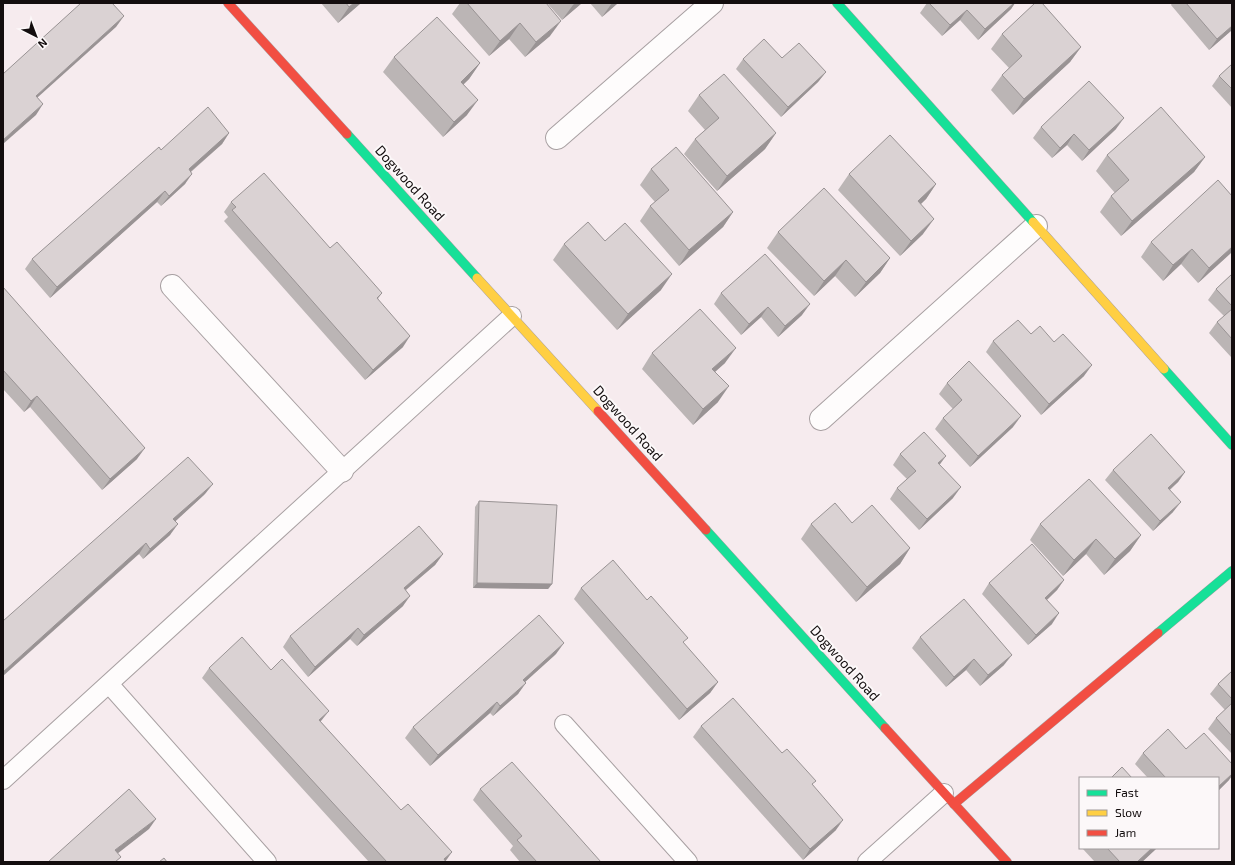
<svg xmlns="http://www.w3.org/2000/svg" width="1235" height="865" font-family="'Exo 2',sans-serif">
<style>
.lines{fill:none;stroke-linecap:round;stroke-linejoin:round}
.lane-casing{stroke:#a8a0a2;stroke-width:20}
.street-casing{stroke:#a8a0a2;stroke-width:24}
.fast-casing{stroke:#a8a0a2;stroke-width:10}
.slow-casing{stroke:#a8a0a2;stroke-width:10}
.jam-casing{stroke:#a8a0a2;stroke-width:10}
.lane{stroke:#fefcfc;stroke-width:18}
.street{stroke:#fefcfc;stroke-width:22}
.fast{stroke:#16e098;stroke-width:9}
.slow{stroke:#ffcf43;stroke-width:9}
.jam{stroke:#f24e42;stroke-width:9}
.wall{fill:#bbb5b5}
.shaded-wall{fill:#999394}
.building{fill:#dad2d3;stroke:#999394}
.labels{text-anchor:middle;stroke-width:4;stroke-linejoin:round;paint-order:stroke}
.street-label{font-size:14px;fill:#130d0e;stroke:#fcf8f9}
</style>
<rect width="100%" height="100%" fill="#f6ebee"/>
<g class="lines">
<defs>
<g id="lane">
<polyline points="109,684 267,862"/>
<polyline points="564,724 688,862"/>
<polyline points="3,780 512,316"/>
<polyline points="867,862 944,793"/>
</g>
<g id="street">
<polyline points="557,138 712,3"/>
<polyline points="172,286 342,471"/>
<polyline points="821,419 1036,226"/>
</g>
<g id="fast">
<polyline points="837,3 1033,222"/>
<polyline points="347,134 477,278"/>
<polyline points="1164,369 1232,445"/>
<polyline points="706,530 885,728"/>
<polyline points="1158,633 1232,571"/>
</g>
<g id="slow">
<polyline points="1033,222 1164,369"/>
<polyline points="477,278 598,411"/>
</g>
<g id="jam">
<polyline points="228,3 347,134"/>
<polyline points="598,411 706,530"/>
<polyline points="885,728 1007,862"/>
<polyline points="954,804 1158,633"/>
</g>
</defs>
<!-- lane casing -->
<use href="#lane" class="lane-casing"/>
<!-- street casing -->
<use href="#street" class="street-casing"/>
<!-- fast casing -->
<use href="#fast" class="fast-casing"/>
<!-- slow casing -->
<use href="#slow" class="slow-casing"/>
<!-- jam casing -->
<use href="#jam" class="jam-casing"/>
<!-- lane -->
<use href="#lane" class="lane"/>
<!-- street -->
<use href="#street" class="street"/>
<!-- fast -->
<use href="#fast" class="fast"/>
<!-- slow -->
<use href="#slow" class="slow"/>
<!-- jam -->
<use href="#jam" class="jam"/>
</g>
<!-- wall -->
<g class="wall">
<polygon points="321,3 361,3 338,23"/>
<polygon points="460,3 546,3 550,36 525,57 509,39 489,56 452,14"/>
<polygon points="547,3 582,3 562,20"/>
<polygon points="590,3 618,3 602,17"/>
<polygon points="927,3 1015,3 1011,9 978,40 960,20 942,36 920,13"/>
<polygon points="1172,3 1232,3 1232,30 1209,50 1171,5"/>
<polygon points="1002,34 1081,47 1070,62 1013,115 991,90 1002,75 1009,68 991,49"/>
<polygon points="394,57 480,63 469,79 463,85 467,115 443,137 383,72"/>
<polygon points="782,58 826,72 818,82 781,117 736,69 743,59"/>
<polygon points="1232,64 1232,108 1212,86 1219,76"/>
<polygon points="699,95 776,133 765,149 717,191 684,154 695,139 705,130 688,111"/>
<polygon points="1041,127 1116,129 1082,161 1067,145 1052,158 1033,138"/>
<polygon points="229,133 222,144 191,172 185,184 161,206 157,202 50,298 25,269 32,259 161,150"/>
<polygon points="1107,155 1205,157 1194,172 1121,236 1100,212 1111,196 1115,193 1096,171"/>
<polygon points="651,169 733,212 723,227 679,266 640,221 650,206 655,202 640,185"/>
<polygon points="849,174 936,184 926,199 921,204 923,234 900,256 838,190"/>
<polygon points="231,202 330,248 382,293 378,299 403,347 365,380 224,221 228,217 224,212"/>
<polygon points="778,232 890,258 880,273 855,297 835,276 814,296 767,248"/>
<polygon points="605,241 661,290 617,330 553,260 564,244"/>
<polygon points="1151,242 1232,252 1198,283 1181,264 1163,281 1141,257"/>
<polygon points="1232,274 1232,356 1231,357 1209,333 1217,322 1224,316 1208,300 1216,289"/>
<polygon points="3,287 137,459 102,490 30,407 24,412 3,389"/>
<polygon points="721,293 802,315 778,337 761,317 741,335 714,304"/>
<polygon points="993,341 1084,376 1041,415 986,352"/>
<polygon points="652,353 725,363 715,372 718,402 693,425 642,369"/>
<polygon points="947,383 1013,427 970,467 935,429 943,418 953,409 939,394"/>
<polygon points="900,454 940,465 953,498 919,530 890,499 897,488 907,479 893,465"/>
<polygon points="1113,470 1185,472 1178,482 1170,490 1173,512 1153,531 1105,480"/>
<polygon points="205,494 175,521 170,535 143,559 139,554 3,621"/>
<polygon points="479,501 552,584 548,589 473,588 475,507"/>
<polygon points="852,523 910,548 900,564 856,602 801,539 811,524"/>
<polygon points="1040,524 1141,535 1130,551 1104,575 1086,554 1063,576 1030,540"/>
<polygon points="443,554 435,565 406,590 403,606 357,646 350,639 308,677 283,647 290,636"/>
<polygon points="1064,580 1057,590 1047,600 1052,624 1028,645 982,594 989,583"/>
<polygon points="581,588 718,682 710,693 679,720 574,599"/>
<polygon points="920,637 1004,665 980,686 966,670 946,687 912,648"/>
<polygon points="556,654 525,682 518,694 493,716 490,713 430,766 405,738 413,727"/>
<polygon points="209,668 271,670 321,721 321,722 446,862 369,862 202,678"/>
<polygon points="1232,671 1232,754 1208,729 1216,718 1225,710 1210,694 1218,684"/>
<polygon points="701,726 782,753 813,785 836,830 803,860 693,737"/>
<polygon points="1186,749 1229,780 1218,791 1218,778 1148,778 1135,764 1143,753"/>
<polygon points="480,789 601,862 520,862 510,850 513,846 473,800"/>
<polygon points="1082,848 1157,848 1142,862 1095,862"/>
</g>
<!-- shaded-wall -->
<g class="shaded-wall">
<polygon points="354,3 361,3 338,23 349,7"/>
<polygon points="575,3 582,3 562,20 573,5"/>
<polygon points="612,3 618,3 602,17"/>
<polygon points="1014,3 1015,3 1011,9 978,40 985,29"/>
<polygon points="967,10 960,20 942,36 950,25"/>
<polygon points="124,16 116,27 28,106 36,96"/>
<polygon points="561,21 550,36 525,57 536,42"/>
<polygon points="520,23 509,39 489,56 500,41"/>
<polygon points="1232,26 1232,30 1209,50 1217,39"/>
<polygon points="1081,47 1070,62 1013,115 1024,99"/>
<polygon points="480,63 469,79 450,97 461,82"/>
<polygon points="826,72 818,82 781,117 788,107"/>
<polygon points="478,100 467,115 443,137 454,122"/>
<polygon points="43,104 36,115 3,144 3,140"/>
<polygon points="1124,118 1116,129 1082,161 1089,150"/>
<polygon points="229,133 222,144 181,180 189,169"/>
<polygon points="776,133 765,149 717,191 727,176"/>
<polygon points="1074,134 1067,145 1052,158 1060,148"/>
<polygon points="1205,157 1194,172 1121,236 1132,221"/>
<polygon points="192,174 185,184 161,206 169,196"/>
<polygon points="936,184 926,199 907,217 918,201"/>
<polygon points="165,191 157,202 50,298 57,287"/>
<polygon points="733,212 723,227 679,266 689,250"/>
<polygon points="934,219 923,234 900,256 911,241"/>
<polygon points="1232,247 1232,252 1198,283 1209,268"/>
<polygon points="1192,249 1181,264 1163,281 1173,265"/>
<polygon points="890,258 880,273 855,297 866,282"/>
<polygon points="846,260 835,276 814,296 824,281"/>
<polygon points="672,274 661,290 617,330 628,314"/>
<polygon points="810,304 802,315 778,337 785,326"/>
<polygon points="768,307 761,317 741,335 749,324"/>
<polygon points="410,336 403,347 365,380 373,370"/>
<polygon points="736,348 725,363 701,384 712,369"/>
<polygon points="1092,365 1084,376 1041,415 1049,404"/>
<polygon points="729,386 718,402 693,425 703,409"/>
<polygon points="37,396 30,407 24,412 31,401"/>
<polygon points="1021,416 1013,427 970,467 978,456"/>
<polygon points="145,448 137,459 102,490 110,479"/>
<polygon points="946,456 938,467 938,463"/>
<polygon points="1185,472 1178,482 1160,498 1168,488"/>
<polygon points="213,484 205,494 166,530 173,519"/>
<polygon points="961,487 953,498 919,530 927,519"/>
<polygon points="1181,502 1173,512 1153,531 1160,521"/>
<polygon points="178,524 170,535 143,559 150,549"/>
<polygon points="1141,535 1130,551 1104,575 1115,559"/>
<polygon points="1096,539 1086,554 1063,576 1074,560"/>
<polygon points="146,543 139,554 3,676 3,672"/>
<polygon points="910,548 900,564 856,602 867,587"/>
<polygon points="443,554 435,565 396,598 404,588"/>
<polygon points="1064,580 1057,590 1038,608 1045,598"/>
<polygon points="477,583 552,584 548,589 473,588"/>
<polygon points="410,596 403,606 357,646 364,635"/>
<polygon points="1059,613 1052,624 1028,645 1036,635"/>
<polygon points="358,628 350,639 308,677 315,667"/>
<polygon points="564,643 556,654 515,691 523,680"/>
<polygon points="1012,655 1004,665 980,686 988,675"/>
<polygon points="974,659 966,670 946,687 954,677"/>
<polygon points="718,682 710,693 679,720 687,709"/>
<polygon points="526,683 518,694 493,716 500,706"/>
<polygon points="497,702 490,713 430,766 438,755"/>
<polygon points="329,711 321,721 311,731 319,720"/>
<polygon points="1232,774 1232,776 1229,780 1218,791 1218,787"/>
<polygon points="156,819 149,829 108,861 115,850"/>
<polygon points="843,820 836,830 803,860 810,849"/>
<polygon points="1152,848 1157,848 1142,862 1137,862"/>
<polygon points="452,852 445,862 444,859"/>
</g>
<!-- building -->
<g class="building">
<polygon points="81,3 112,3 124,16 36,96 43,104 3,140 3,74"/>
<polygon points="346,3 354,3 349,7"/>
<polygon points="467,3 546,3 561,21 536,42 520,23 500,41"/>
<polygon points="929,3 1014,3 985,29 967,10 950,25"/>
<polygon points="1035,3 1042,3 1081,47 1024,99 1002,75 1022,56 1002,34"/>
<polygon points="1186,3 1232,3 1232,26 1217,39"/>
<polygon points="437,17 480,63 461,82 478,100 454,122 394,57"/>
<polygon points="764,39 782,58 799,43 826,72 788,107 743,59"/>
<polygon points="1232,64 1232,89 1219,76"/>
<polygon points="724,74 776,133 727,176 695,139 719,118 699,95"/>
<polygon points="1089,81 1124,118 1089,150 1074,134 1060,148 1041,127"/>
<polygon points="208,107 229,133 189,169 192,174 169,196 165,191 57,287 32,259 159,147 161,150"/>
<polygon points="1161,107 1205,157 1132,221 1111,196 1129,180 1107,155"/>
<polygon points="890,135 936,184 918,201 934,219 911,241 849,174"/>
<polygon points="676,147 733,212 689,250 650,206 669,190 651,169"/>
<polygon points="264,173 330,248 337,242 382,293 377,298 410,336 373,370 232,210 236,207 231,202"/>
<polygon points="1218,180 1232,196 1232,247 1209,268 1192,249 1173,265 1151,242"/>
<polygon points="824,188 890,258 866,282 846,260 824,281 778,232"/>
<polygon points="588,222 605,241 625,223 672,274 628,314 564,244"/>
<polygon points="765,254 810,304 785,326 768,307 749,324 721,293"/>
<polygon points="1232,274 1232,306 1216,289"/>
<polygon points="3,287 145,448 110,479 37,396 31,401 3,370"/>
<polygon points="700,309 736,348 712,369 729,386 703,409 652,353"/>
<polygon points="1232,309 1232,339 1217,322"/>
<polygon points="1018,320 1031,334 1040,326 1054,342 1063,334 1092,365 1049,404 993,341"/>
<polygon points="969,361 1021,416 978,456 943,418 962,400 947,383"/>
<polygon points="924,432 946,456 938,463 961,487 927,519 897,488 916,471 900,454"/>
<polygon points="1151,434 1185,472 1168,488 1181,502 1160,521 1113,470"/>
<polygon points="188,457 213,484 173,519 178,524 150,549 146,543 3,672 3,621"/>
<polygon points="1089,479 1141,535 1115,559 1096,539 1074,560 1040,524"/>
<polygon points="479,501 557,505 552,584 477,583"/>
<polygon points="835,503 852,523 872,505 910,548 867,587 811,524"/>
<polygon points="419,526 443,554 404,588 410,596 364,635 358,628 315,667 290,636"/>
<polygon points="1032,544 1064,580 1045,598 1059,613 1036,635 989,583"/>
<polygon points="613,560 647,600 651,596 688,638 683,642 718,682 687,709 581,588"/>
<polygon points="964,599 1012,655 988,675 974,659 954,677 920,637"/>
<polygon points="539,615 564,643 523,680 526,683 500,706 497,702 438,755 413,727"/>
<polygon points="242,637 271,670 282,659 329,711 319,720 401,810 408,804 452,852 444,859 446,862 387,862 209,668"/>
<polygon points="1232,671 1232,699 1218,684"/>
<polygon points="733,698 782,753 787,749 816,781 812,784 843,820 810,849 701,726"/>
<polygon points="1232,703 1232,736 1216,718"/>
<polygon points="1168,729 1186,749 1204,733 1232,764 1232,774 1218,787 1218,778 1166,778 1143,753"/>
<polygon points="512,762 601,862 537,862 517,840 522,836 480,789"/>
<polygon points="1122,767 1132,778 1111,778"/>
<polygon points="129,789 156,819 115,850 121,857 115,862 48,862"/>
<polygon points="1107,848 1152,848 1137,862 1120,862"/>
<polygon points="164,858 167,862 159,862"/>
</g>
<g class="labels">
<!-- street labels -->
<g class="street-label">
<text transform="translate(410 183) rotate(48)" y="5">Dogwood Road</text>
<text transform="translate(628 423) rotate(48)" y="5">Dogwood Road</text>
<text transform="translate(845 663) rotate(48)" y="5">Dogwood Road</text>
</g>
</g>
<!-- border -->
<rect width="1235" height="865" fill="none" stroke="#130d0e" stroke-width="8"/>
<!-- legend -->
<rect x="1079" y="777" width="140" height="72" fill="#fcf8f9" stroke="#9f9a9b"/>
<rect x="1087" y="790" width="20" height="6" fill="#16e098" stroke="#9f9a9b"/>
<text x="1115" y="797" font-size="12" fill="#130d0e">Fast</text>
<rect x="1087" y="810" width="20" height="6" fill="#ffcf43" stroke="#9f9a9b"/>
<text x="1115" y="817" font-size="12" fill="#130d0e">Slow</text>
<rect x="1087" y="830" width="20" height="6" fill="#f24e42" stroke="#9f9a9b"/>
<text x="1115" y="837" font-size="12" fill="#130d0e">Jam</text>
<!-- north arrow -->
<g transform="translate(36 36) rotate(138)" stroke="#fcf8f9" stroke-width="3" paint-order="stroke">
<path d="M0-3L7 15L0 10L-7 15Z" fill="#130d0e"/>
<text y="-6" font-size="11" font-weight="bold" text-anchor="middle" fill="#130d0e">N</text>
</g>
</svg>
